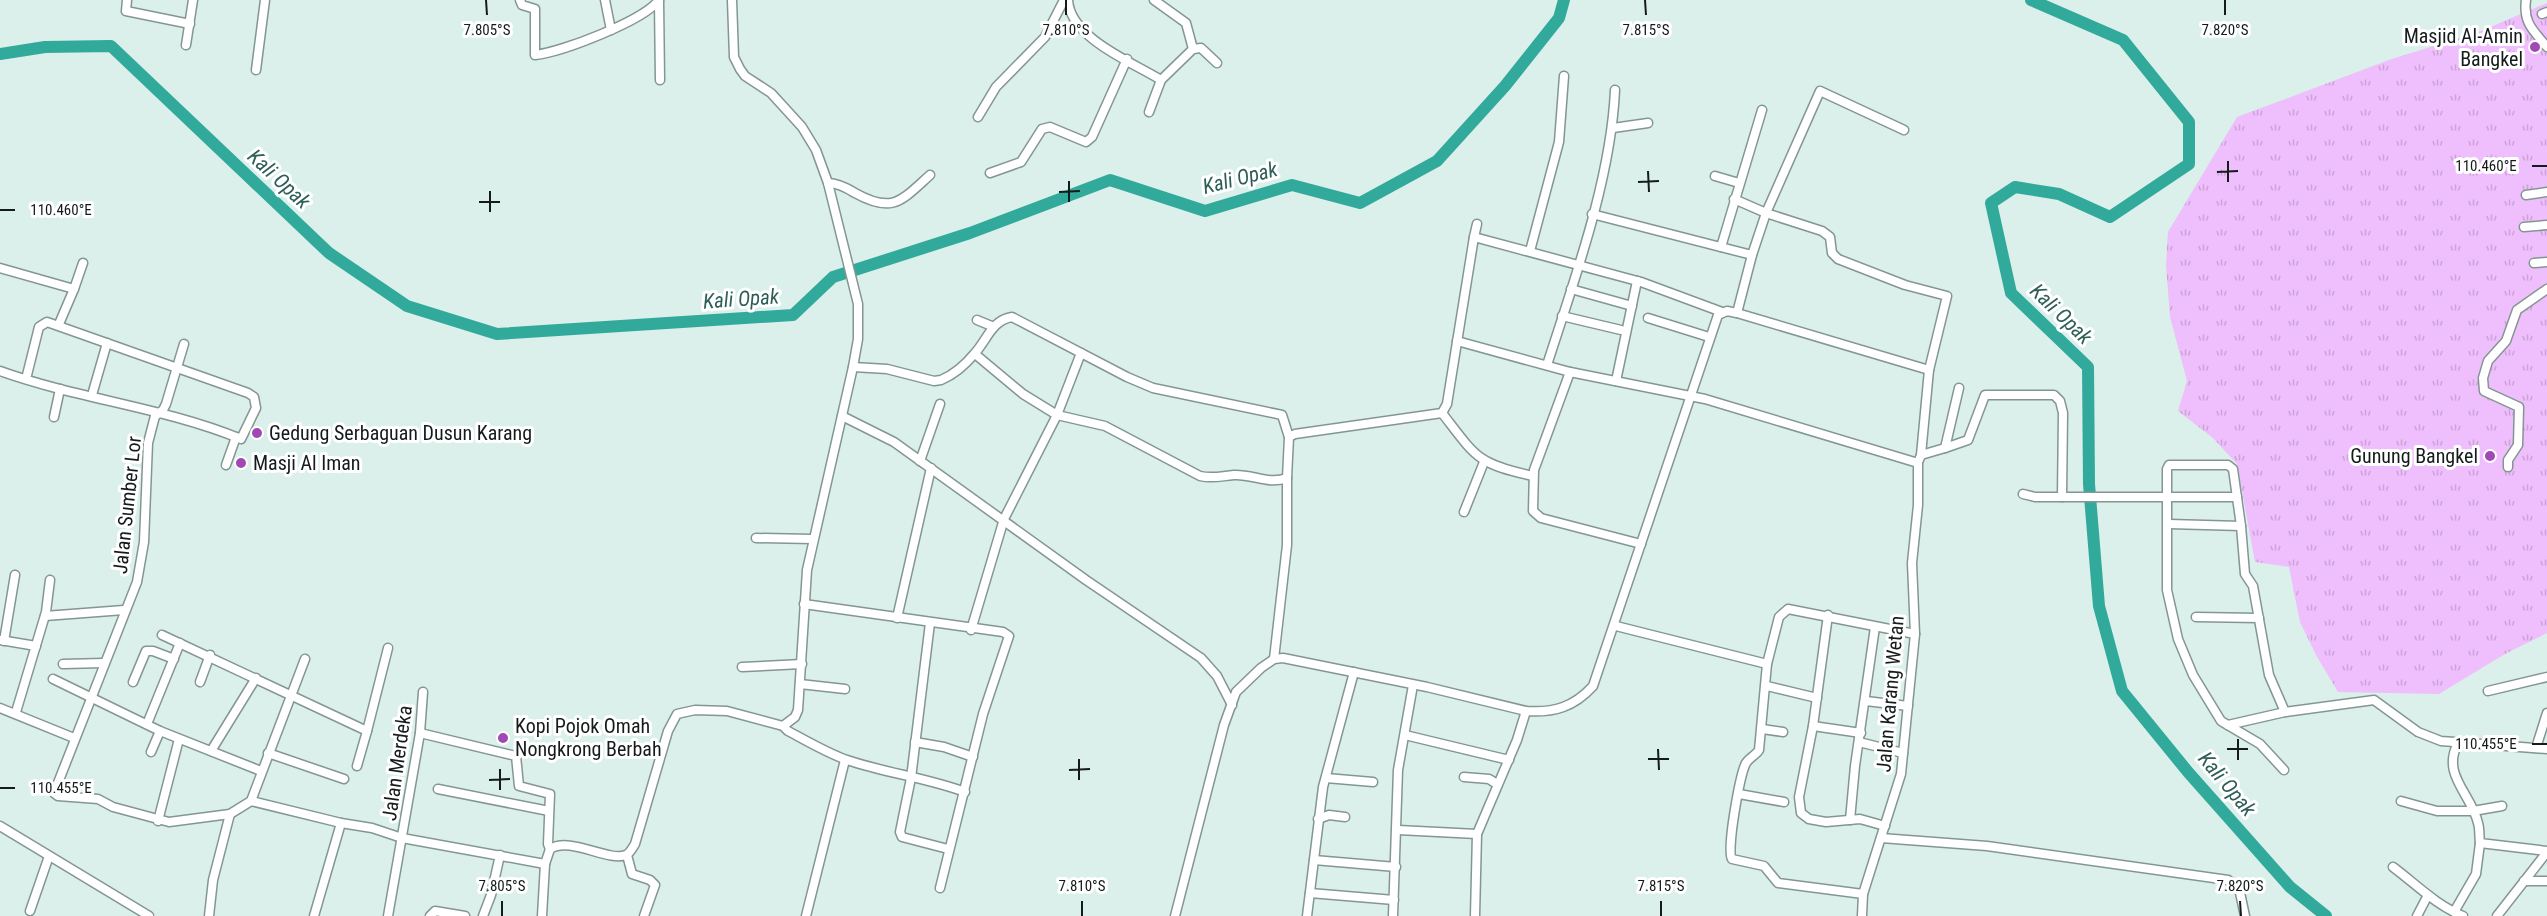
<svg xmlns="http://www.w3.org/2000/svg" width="2547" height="916" font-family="'Roboto Condensed',sans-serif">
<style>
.grass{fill:url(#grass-tufts)}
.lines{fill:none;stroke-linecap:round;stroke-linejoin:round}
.river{stroke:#31aa9c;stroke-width:12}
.minor-casing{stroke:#849693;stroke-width:11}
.minor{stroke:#fff;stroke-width:8}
.ticks{fill:none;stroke:#141b1a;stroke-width:2}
.poi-dot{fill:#a049b5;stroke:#fff;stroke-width:2}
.labels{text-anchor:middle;stroke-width:6;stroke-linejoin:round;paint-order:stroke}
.poi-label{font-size:20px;fill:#141b1a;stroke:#fff;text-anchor:start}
.street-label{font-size:20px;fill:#141b1a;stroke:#fff}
.water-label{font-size:21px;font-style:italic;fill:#2d5e57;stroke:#fff}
.ticks-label{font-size:15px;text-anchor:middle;fill:#141b1a;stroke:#fff;stroke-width:6;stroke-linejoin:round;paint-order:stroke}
</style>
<defs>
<pattern id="grass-tufts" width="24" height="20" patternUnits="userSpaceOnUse" patternTransform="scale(1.5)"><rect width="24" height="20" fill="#efbefc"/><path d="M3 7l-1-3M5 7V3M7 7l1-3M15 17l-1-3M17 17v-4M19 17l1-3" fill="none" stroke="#cca3d7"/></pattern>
</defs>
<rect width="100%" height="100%" fill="#dbefeb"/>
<!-- grass -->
<polygon class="grass" points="2547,3 2547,633 2505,654 2439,694 2338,692 2316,655 2300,622 2289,567 2255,562 2237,464 2213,438 2178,411 2187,381 2170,317 2166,265 2168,232 2237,117 2389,60 2481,31"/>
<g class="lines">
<!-- river -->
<g class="river">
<polyline points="2031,0 2123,40 2189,122 2189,164 2110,217 2059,194 2015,187 1991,203 2011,293 2088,367 2089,484 2099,606 2122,691 2188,772 2290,887 2326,916"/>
<polyline points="0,54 45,47 111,46 329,253 407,306 497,334 793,315 833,277 970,233 1110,180 1205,211 1292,185 1360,203 1437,161 1505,86 1559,18 1564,0"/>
</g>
<defs>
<g id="minor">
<polyline points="127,0 126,11 190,24"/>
<path d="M 520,0 L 522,5 L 535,9 L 535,55 C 562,52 643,21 659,0"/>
<polyline points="605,0 611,30"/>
<path d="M 1068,0 C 1070,38 1132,62 1161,80"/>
<polyline points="1154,0 1186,23 1193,49"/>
<path d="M 2526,0 C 2523,23 2533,30 2547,47"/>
<polyline points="659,1 660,80"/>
<polyline points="2542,14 2547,12"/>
<polyline points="186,45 193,0"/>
<polyline points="256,70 265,0"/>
<polyline points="1149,112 1161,80 1193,49 1201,48 1217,63"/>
<polyline points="978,117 996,87 1045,37 1064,0"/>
<polyline points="1613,128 1648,123"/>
<polyline points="990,173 1021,162 1042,129 1050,127 1086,142 1092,137 1127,59"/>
<polyline points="1715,176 1739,183"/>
<path d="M 828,183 C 838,183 847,188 855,193 C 893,214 901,201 930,175"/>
<polyline points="2526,195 2547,192"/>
<polyline points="1734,199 1766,213 1822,231 1830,237 1832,253 1838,259 1905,285 1947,296 1929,370 1921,455"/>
<polyline points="1592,214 1752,255 1766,213 1820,91 1904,130"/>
<polyline points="2524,227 2547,225"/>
<polyline points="1474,237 1477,224"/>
<polyline points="1721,247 1762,110"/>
<polyline points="1530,251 1559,142 1564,76"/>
<polyline points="2534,263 2547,262"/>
<polyline points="0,268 74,289 83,263"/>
<polyline points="1571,289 1632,306"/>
<polyline points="1737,313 1752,255"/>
<polyline points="1562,316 1621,330"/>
<polyline points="1648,318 1709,337"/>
<polyline points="977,320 994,327"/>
<polyline points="59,324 74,289"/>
<polyline points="1457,341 1570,372 1705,399 1918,463 1918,505 1912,563 1915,634 1901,774 1863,894 1862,916"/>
<polyline points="184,344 166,404 163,410 155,416 148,443 144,542 137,582 54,793 58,796 98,799 113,807 169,822 230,814 251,801 305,659"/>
<path d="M 975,354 L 1023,394 L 1057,415 L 1105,426 L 1200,476 C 1213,479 1221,476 1234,475 C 1253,474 1268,485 1287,478 L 1289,437 L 1295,434 L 1442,413 L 1447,404 L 1474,237 L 1641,282 L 1722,312"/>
<path d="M 1547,365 C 1574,281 1611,179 1615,90"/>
<path d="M 853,367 L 887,369 L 934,381 L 941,380 C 953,375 966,364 975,353 C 987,340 992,320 1012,317 L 1127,377 L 1153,388 L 1282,415 L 1289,437"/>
<path d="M 0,371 C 78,399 163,407 241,439 L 256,408 L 254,397 L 248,393 L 47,322 L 39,327 L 26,379"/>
<polyline points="1570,372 1534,470 1533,511 1541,518 1641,544"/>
<polyline points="1616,381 1637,281"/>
<polyline points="92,395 107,343"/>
<path d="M 1442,413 C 1476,457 1477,464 1533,476"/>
<polyline points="842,416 894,442 1086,580 1201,658 1217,676 1232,705"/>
<polyline points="54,417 60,389"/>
<polyline points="1945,448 1968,440 1985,395 2054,395 2060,401 2063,413 2062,497"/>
<polyline points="1919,460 1921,455 1945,448 1959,388"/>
<polyline points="920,461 940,404"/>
<polyline points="226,465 236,437"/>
<polyline points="2508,467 2508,460 2518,445 2519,407 2484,391 2483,378 2488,361 2506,341 2517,310 2547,289"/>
<polyline points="2023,494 2035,497 2237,497"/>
<polyline points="1464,512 1484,462"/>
<polyline points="2169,524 2241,526"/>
<polyline points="756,538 813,539"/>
<polyline points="804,604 1003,632 1009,636 983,714 940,888"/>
<polyline points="1828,615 1813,726 1799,797 1801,813 1809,819 1826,822 1860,819 1885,826"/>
<polyline points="45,616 124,610"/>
<polyline points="2196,617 2259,618"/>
<polyline points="897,618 931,468"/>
<polyline points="930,623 911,778 900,832 902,837 948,849"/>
<polyline points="1616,626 1767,664"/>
<polyline points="971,630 1004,519 1057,415 1081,353"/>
<polyline points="162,635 367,731 357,766"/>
<polyline points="0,640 36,646"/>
<polyline points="4,641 15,575"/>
<polyline points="1274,659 1287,545 1287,478"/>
<polyline points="63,664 104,663"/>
<polyline points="742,667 802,664"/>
<polyline points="53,679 160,731 261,771"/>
<polyline points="133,682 146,651 153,651 174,659"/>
<polyline points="200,682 210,655"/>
<polyline points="800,684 845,689"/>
<polyline points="1767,686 1817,698"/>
<polyline points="2488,691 2547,677"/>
<polyline points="1866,701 1908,706"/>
<polyline points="0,708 74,738"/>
<polyline points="16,712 46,612 50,580"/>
<polyline points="147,724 180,643"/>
<polyline points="2228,725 2285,712"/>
<path d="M 783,726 L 788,731 C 807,741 827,753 847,760 C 886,773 927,778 965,792"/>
<polyline points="1813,726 1861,733"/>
<polyline points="1762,729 1783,732"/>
<polyline points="367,731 388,648"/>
<polyline points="420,733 516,756 519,786 550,794 548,844 550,849"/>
<polyline points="1405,735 1509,760"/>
<polyline points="915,742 944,747 973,757"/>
<polyline points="1859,742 1903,753"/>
<path d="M 2458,743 C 2441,775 2471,793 2478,823 C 2480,829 2479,837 2480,843 L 2547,851"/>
<polyline points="2536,748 2547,713"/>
<polyline points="211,751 256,678"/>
<polyline points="151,752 160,731"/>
<polyline points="268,753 344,779"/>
<polyline points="2284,770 2260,744 2221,721 2193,675 2178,639 2167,590 2167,469 2169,465 2228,465 2233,469 2241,526 2245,574 2253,586 2269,675 2285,712 2374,700 2418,732 2441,741 2547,749"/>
<polyline points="1464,777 1489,779 1497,784"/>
<polyline points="1326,778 1373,782"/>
<polyline points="438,789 549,811"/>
<polyline points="1739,794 1784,802"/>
<polyline points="251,801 341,823 372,828 402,838 545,864"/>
<polyline points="2401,801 2437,811 2473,811 2502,806"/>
<polyline points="1318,819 1329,815 1345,817"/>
<polyline points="1850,820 1855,766 1875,627"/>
<polyline points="158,821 179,739"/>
<polyline points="0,826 149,916"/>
<polyline points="1398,830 1477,834"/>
<polyline points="1881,838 1987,846 2228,880 2239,888 2245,916"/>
<polyline points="627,855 632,874 650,880 655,885 644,916"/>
<polyline points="1314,860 1396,867"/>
<path d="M 2393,867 C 2417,885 2436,905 2463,916"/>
<polyline points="2524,881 2547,881"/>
<polyline points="1310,893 1394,900"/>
<path d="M 1863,894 L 1778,883 L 1764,866 L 1732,859 C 1726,851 1740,774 1746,763 C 1749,758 1756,755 1759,750 L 1767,664 L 1779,617 L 1788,609 L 1915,634"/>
<polyline points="30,911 49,856"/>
<polyline points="2454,912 2476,874 2480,843"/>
<polyline points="209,916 213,880 230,814"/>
<polyline points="314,916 341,823"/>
<polyline points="388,916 420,733 423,692"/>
<polyline points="430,916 435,911 465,916"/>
<polyline points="483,916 491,895 500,855"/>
<path d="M 542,916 L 545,864 L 550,849 C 570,836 608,862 626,855 C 630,853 633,847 635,844 L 668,731 L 677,714 L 695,710 L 727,711 L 783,726 L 795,717 L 798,710 L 807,570 L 853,367 L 858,339 L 858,304 L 828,183 L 816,150 L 802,127 L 771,93 L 745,76 L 740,69 L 734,57 L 732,0"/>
<polyline points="806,916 845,760"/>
<path d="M 1175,916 L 1224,725 L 1236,692 L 1261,668 L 1274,659 L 1283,658 L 1427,687 L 1526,711 C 1554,713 1574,707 1593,686 L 1718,315 L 1727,311 L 1737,313 L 1929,370"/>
<polyline points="1307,916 1323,787 1354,672"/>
<polyline points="1393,916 1398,770 1413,685"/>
<polyline points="1475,916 1477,834 1517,740 1526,711"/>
<polyline points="2417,916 2428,895"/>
<polyline points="2497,916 2547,852"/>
</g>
</defs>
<!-- minor casing -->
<use href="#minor" class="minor-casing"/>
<!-- minor -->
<use href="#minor" class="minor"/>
</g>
<!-- ticks -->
<path class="ticks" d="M 486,0 L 487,15M 1066,0 L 1066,15M 1645,0 L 1646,15M 2225,0 L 2225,15M 2228,161 L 2228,182M 2532,166 L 2547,166M 1648,171 L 1649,192M 2217,172 L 2238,171M 1069,181 L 1069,202M 1638,182 L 1659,181M 490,191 L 490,212M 1059,192 L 1080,191M 479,202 L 500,202M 0,210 L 15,210M 2238,739 L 2238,760M 2532,744 L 2547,744M 1658,749 L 1659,770M 2227,749 L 2248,749M 1079,759 L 1079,780M 1648,759 L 1669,759M 500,769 L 500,790M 1069,770 L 1090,769M 489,780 L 510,779M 0,788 L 15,788M 502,901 L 502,916M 1082,901 L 1082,916M 1661,901 L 1661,916M 2240,901 L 2241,916"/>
<!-- markers -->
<g class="poi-dot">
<circle cx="2535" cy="47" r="6"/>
<circle cx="257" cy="433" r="6"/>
<circle cx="2490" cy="456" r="6"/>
<circle cx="241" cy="463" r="6"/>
<circle cx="503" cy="738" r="6"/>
</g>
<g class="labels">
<!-- poi labels -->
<g class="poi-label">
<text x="2523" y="43" text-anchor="end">Masjid Al-Amin<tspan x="2523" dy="23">Bangkel</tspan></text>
<text x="269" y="440">Gedung Serbaguan Dusun Karang</text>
<text x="2478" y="463" text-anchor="end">Gunung Bangkel</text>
<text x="253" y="470">Masji Al Iman</text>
<text x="515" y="733">Kopi Pojok Omah<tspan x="515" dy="23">Nongkrong Berbah</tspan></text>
</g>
<!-- street labels -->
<g class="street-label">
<text transform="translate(127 505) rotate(-84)" y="7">Jalan Sumber Lor</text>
<text transform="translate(1890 694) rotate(-85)" y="7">Jalan Karang Wetan</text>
<text transform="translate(397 763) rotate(-82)" y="7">Jalan Merdeka</text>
</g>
<!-- water labels -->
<g class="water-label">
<text transform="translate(1240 178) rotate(-14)" y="7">Kali Opak</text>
<text transform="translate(279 179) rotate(43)" y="7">Kali Opak</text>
<text transform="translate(741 299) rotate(-4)" y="7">Kali Opak</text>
<text transform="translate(2061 314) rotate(44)" y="7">Kali Opak</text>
<text transform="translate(2227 784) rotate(50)" y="7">Kali Opak</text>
</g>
</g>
<g class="ticks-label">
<text x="487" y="35">7.805°S</text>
<text x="1066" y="35">7.810°S</text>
<text x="1646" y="35">7.815°S</text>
<text x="2225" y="35">7.820°S</text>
<text x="2486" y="171">110.460°E</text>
<text x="61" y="215">110.460°E</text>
<text x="2486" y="749">110.455°E</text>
<text x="61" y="793">110.455°E</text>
<text x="502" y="891">7.805°S</text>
<text x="1082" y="891">7.810°S</text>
<text x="1661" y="891">7.815°S</text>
<text x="2240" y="891">7.820°S</text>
</g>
</svg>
